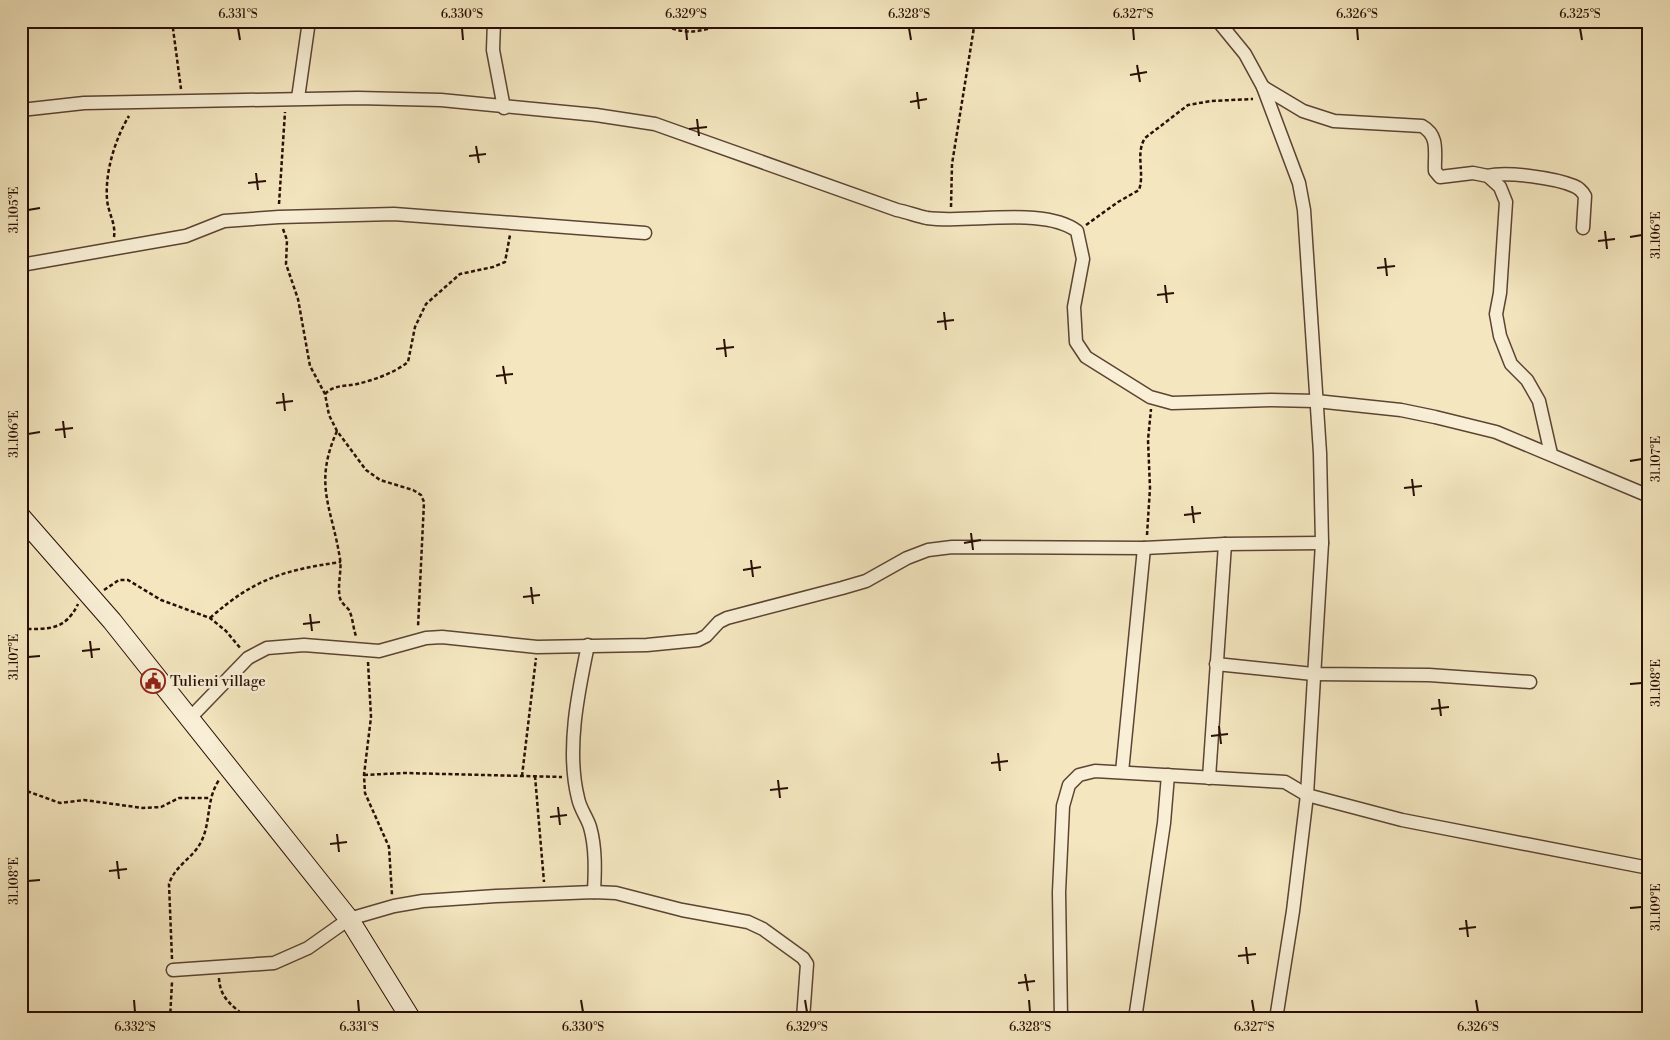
<svg xmlns="http://www.w3.org/2000/svg" width="1670" height="1040" font-family="'Libre Bodoni',serif">
<style>
.lines{fill:none;stroke-linecap:round;stroke-linejoin:round}
.street-casing{stroke:#5c4433;stroke-width:15}
.secondary-casing{stroke:#290e04;stroke-width:21}
.path{stroke:#290e04;stroke-width:2.5;stroke-dasharray:4 2.5;stroke-linecap:butt}
.street{stroke:#f8efd6;stroke-width:12}
.secondary{stroke:#f8efd6;stroke-width:19}
.ticks{fill:none;stroke:#290e04;stroke-width:2}
.labels{text-anchor:middle;stroke-width:5;stroke-linejoin:round;paint-order:stroke}
.poi-label{font-size:15px;fill:#290e04;stroke:#f8efd6;text-anchor:start}
.neatline{fill:none;stroke:#290e04;stroke-width:2}
.ticks-label{font-size:12px;text-anchor:middle;fill:#290e04}
</style>
<rect width="100%" height="100%" fill="#f4e7c0"/>
<filter id="stains"><feTurbulence type="fractalNoise" baseFrequency=".004" numOctaves="4"/><feColorMatrix values="0 0 0 0 .2 0 0 0 0 .09 0 0 0 0 .02 0 0 0 .5 -.17"/></filter>
<radialGradient id="worn" r=".72"><stop offset=".6" stop-color="#630" stop-opacity="0"/><stop offset="1" stop-color="#630" stop-opacity=".3"/></radialGradient>
<g class="lines">
<defs>
<g id="street">
<polyline points="494,21 493,50 504,108"/>
<polyline points="1218,21 1245,54 1263,87 1299,183 1304,210 1320,453 1322,543 1307,795 1293,911 1276,1019"/>
<path d="M 1263,87 L 1303,111 L 1334,121 L 1422,126 C 1440,136 1434,154 1435,171 L 1440,177 L 1473,173 L 1488,176 L 1500,187 L 1506,202 L 1500,293 L 1496,314 L 1500,336 L 1511,364 L 1527,380 L 1539,401 L 1551,454"/>
<polyline points="298,98 309,21"/>
<path d="M 21,110 L 84,103 L 358,98 L 441,100 L 596,115 L 655,124 L 897,210 C 907,212 917,216 927,218 C 969,224 1043,206 1077,231 L 1083,259 L 1074,307 L 1076,342 L 1086,357 L 1150,397 L 1172,403 L 1271,400 L 1316,401 L 1401,410 L 1435,417 L 1496,432 L 1649,496"/>
<path d="M 1488,176 C 1506,171 1555,178 1574,186 C 1579,188 1582,191 1585,196 L 1583,228"/>
<polyline points="21,265 186,236 224,221 279,217 394,214 645,233"/>
<path d="M 588,645 C 578,693 566,750 578,798 C 580,809 587,817 590,827 C 596,848 595,871 594,892"/>
<polyline points="1216,664 1313,674 1429,675 1530,682"/>
<polyline points="190,718 248,658 267,648 304,645 379,651 426,638 442,637 537,647 647,645 698,640 706,636 719,622 727,618 842,588 866,581 907,558 928,550 952,547 1144,548 1225,544 1322,543"/>
<polyline points="1122,772 1144,548"/>
<polyline points="1209,778 1225,544"/>
<polyline points="173,970 274,963 308,948 349,919 394,906 423,901 496,896 594,892 616,893 682,910 748,922 763,929 803,958 807,964 803,1019"/>
<polyline points="1061,1019 1059,892 1063,806 1069,785 1079,775 1095,771 1285,782 1307,795 1402,820 1649,868"/>
<polyline points="1135,1019 1164,823 1168,775"/>
</g>
<polyline id="secondary" points="21,517 112,621 349,919 411,1019"/>
</defs>
<!-- street casing -->
<use href="#street" class="street-casing"/>
<!-- secondary casing -->
<use href="#secondary" class="secondary-casing"/>
<!-- path -->
<g class="path">
<polyline points="172,21 181,89"/>
<path d="M 654,21 C 685,36 698,34 729,21"/>
<polyline points="279,204 285,112"/>
<polyline points="951,207 952,164 975,21"/>
<path d="M 1086,225 L 1118,202 L 1139,190 C 1145,173 1135,154 1145,138 L 1188,105 L 1211,101 L 1253,99"/>
<polyline points="283,229 287,240 286,264 298,299 310,366 325,394 329,415 337,431 366,470 380,480 413,490 421,495 424,502 418,627"/>
<path d="M 114,237 C 116,223 108,213 107,199 C 105,172 115,139 129,116"/>
<path d="M 325,394 C 335,384 344,387 357,384 C 374,380 394,373 408,362 L 415,327 L 426,304 L 460,274 L 493,267 L 505,262 L 510,235"/>
<path d="M 337,431 C 313,485 332,507 340,559 C 342,571 337,585 340,598 C 341,603 346,606 349,610 C 353,618 353,628 356,636"/>
<polyline points="1147,535 1150,488 1148,440 1151,409"/>
<polyline points="104,590 119,580 128,580 161,600 210,618 226,631 241,649"/>
<path d="M 210,618 C 254,579 284,570 341,562"/>
<path d="M 21,629 C 48,629 65,631 78,604"/>
<polyline points="368,662 371,717 364,775 365,793 389,847 392,895"/>
<polyline points="364,775 405,773 562,777"/>
<polyline points="522,776 536,658"/>
<polyline points="535,776 544,882"/>
<polyline points="21,789 60,803 84,800 143,808 161,807 179,798 210,798"/>
<path d="M 172,959 L 169,884 C 175,865 194,858 202,840 C 211,820 206,800 219,780"/>
<path d="M 219,978 C 220,999 233,1006 248,1019"/>
<polyline points="170,1019 172,982"/>
</g>
<!-- street -->
<use href="#street" class="street"/>
<!-- secondary -->
<use href="#secondary" class="secondary"/>
</g>
<!-- ticks -->
<path class="ticks" d="M 238,28 L 240,40M 462,28 L 463,40M 686,28 L 687,40M 909,28 L 911,40M 1133,28 L 1134,40M 1357,28 L 1358,40M 1580,28 L 1582,40M 1137,65 L 1140,82M 1130,75 L 1147,72M 917,92 L 919,109M 910,102 L 927,99M 697,119 L 699,136M 689,129 L 707,127M 476,146 L 479,163M 469,156 L 486,154M 256,173 L 258,190M 248,183 L 266,181M 28,210 L 40,208M 1605,231 L 1607,249M 1630,237 L 1642,235M 1598,241 L 1615,239M 1385,258 L 1387,276M 1377,268 L 1395,266M 1165,285 L 1167,303M 1157,295 L 1174,293M 944,312 L 946,330M 937,322 L 954,320M 724,339 L 726,357M 716,349 L 734,347M 503,366 L 506,384M 496,376 L 513,374M 283,393 L 285,411M 276,403 L 293,401M 63,421 L 65,438M 55,430 L 73,428M 28,434 L 40,432M 1630,461 L 1642,459M 1412,479 L 1414,496M 1404,488 L 1422,486M 1192,506 L 1194,523M 1184,515 L 1201,513M 971,533 L 973,550M 964,543 L 981,540M 751,560 L 753,577M 743,570 L 761,567M 531,587 L 533,604M 523,597 L 540,595M 310,614 L 312,631M 303,624 L 320,622M 90,641 L 92,658M 82,651 L 100,649M 28,657 L 40,656M 1630,684 L 1642,683M 1439,699 L 1441,716M 1431,709 L 1449,707M 1219,726 L 1221,744M 1211,736 L 1228,734M 998,753 L 1000,771M 991,763 L 1008,761M 778,780 L 780,798M 770,790 L 788,788M 558,807 L 560,825M 550,817 L 567,815M 337,834 L 339,852M 330,844 L 347,842M 117,861 L 119,879M 109,871 L 127,869M 28,881 L 40,880M 1630,908 L 1642,907M 1466,920 L 1468,937M 1459,929 L 1476,927M 1246,947 L 1248,964M 1238,956 L 1256,954M 1025,974 L 1028,991M 1018,983 L 1035,981M 134,1000 L 135,1012M 358,1000 L 359,1012M 581,1000 L 583,1012M 805,1000 L 807,1012M 1029,1000 L 1030,1012M 1252,1000 L 1254,1012M 1476,1000 L 1478,1012"/>
<!-- icons -->
<defs>
<symbol id="civic-ring" viewBox="-11 -11 22 22"><circle r="9.5" fill="#f8efd6" stroke="#8f2418" stroke-width="1.5"/><path d="M-.6-6.5H3V-4.5H.6V-3L4-1V1h2V6H-6V1h2V-1L-.6-3ZM-1.2 2.5V6h2.4V2.5Z" fill="#8f2418"/></symbol>
</defs>
<g fill-rule="evenodd">
<use href="#civic-ring" x="139" y="667" width="28" height="28"/>
</g>
<g class="labels">
<!-- poi labels -->
<g class="poi-label">
<text x="170" y="686">Tulieni village</text>
</g>
</g>
<!-- margin -->
<rect width="1670" height="1040" fill="none" stroke="#f4e7c0" stroke-width="55"/>
<rect x="28" y="28" width="1614" height="984" class="neatline"/>
<g class="ticks-label">
<text x="238" y="18">6.331°S</text>
<text x="462" y="18">6.330°S</text>
<text x="686" y="18">6.329°S</text>
<text x="909" y="18">6.328°S</text>
<text x="1133" y="18">6.327°S</text>
<text x="1357" y="18">6.326°S</text>
<text x="1580" y="18">6.325°S</text>
<text transform="translate(14 210) rotate(-90)" y="4">31.105°E</text>
<text transform="translate(1656 235) rotate(-90)" y="4">31.106°E</text>
<text transform="translate(14 434) rotate(-90)" y="4">31.106°E</text>
<text transform="translate(1656 459) rotate(-90)" y="4">31.107°E</text>
<text transform="translate(14 657) rotate(-90)" y="4">31.107°E</text>
<text transform="translate(1656 683) rotate(-90)" y="4">31.108°E</text>
<text transform="translate(14 881) rotate(-90)" y="4">31.108°E</text>
<text transform="translate(1656 907) rotate(-90)" y="4">31.109°E</text>
<text x="135" y="1031">6.332°S</text>
<text x="359" y="1031">6.331°S</text>
<text x="583" y="1031">6.330°S</text>
<text x="807" y="1031">6.329°S</text>
<text x="1030" y="1031">6.328°S</text>
<text x="1254" y="1031">6.327°S</text>
<text x="1478" y="1031">6.326°S</text>
</g>
<rect width="100%" height="100%" filter="url(#stains)"/>
<rect width="100%" height="100%" fill="url(#worn)"/>
</svg>
